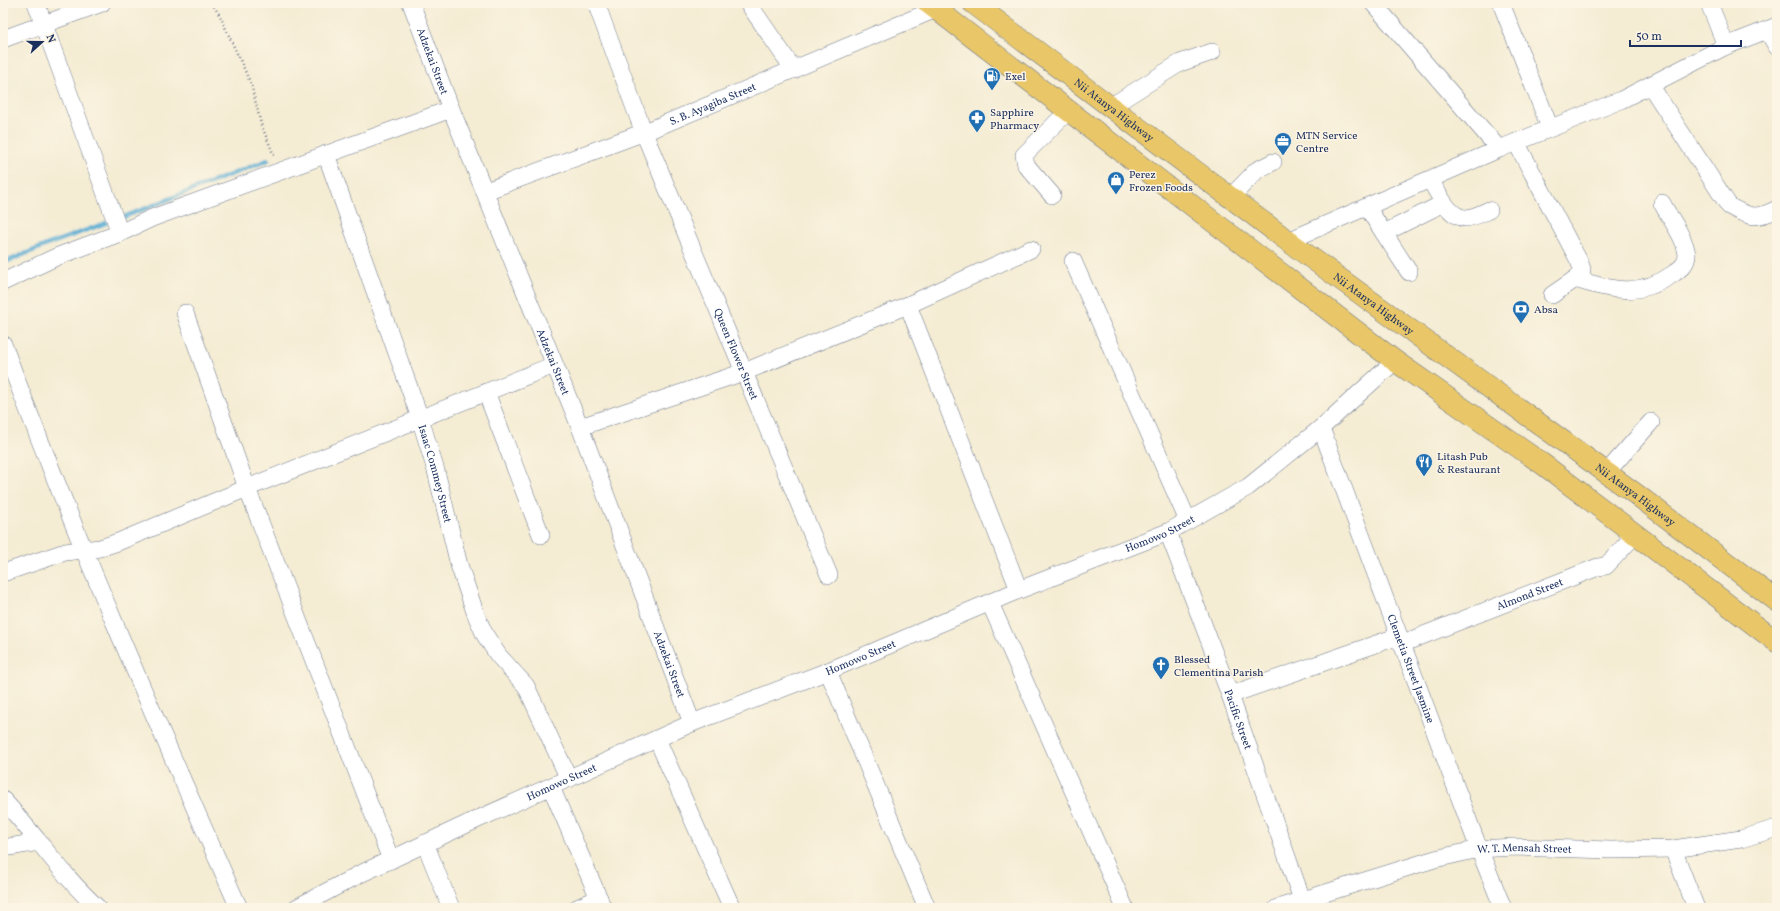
<svg xmlns="http://www.w3.org/2000/svg" width="1780" height="911" font-family="Vollkorn,serif">
<style>
.lines{fill:none;stroke-linecap:round;stroke-linejoin:round}
.stream{stroke:#57acd3;stroke-width:4.5}
.minor-casing{stroke:#677187;stroke-width:18}
.major-casing{stroke:#677187;stroke-width:22}
.path{stroke:#677187;stroke-width:2.5;stroke-dasharray:1 3;stroke-linecap:butt}
.minor{stroke:#fff;stroke-width:17}
.major{stroke:#e9c769;stroke-width:21}
.labels{text-anchor:middle;stroke-width:3;stroke-linejoin:round;paint-order:stroke}
.street-label{font-size:11px;fill:#1b2f5e;stroke:#fcf5e5}
.poi-label{font-size:11px;fill:#1b2f5e;stroke:#fcf5e5;text-anchor:start}
</style>
<rect width="100%" height="100%" fill="#fcf5e5"/>
<filter id="ink" filterUnits="userSpaceOnUse"><feTurbulence type="fractalNoise" baseFrequency=".025" numOctaves="2"/><feDisplacementMap in="SourceGraphic" scale="8" xChannelSelector="R" yChannelSelector="G"/><feConvolveMatrix kernelMatrix="1 2 1 2 8 2 1 2 1" color-interpolation-filters="sRGB"/></filter>
<filter id="wash" filterUnits="userSpaceOnUse"><feTurbulence type="fractalNoise" baseFrequency=".012" numOctaves="4" result="noise"/><feDisplacementMap in="SourceGraphic" scale="16" xChannelSelector="R" yChannelSelector="G"/><feGaussianBlur stdDeviation="0.9" result="paint"/><feColorMatrix in="noise" values="0 0 0 0 0 0 0 0 0 0 0 0 0 0 0 0 0 1.4 0 .05"/><feComposite in="paint" operator="in"/></filter>
<g filter="url(#wash)">
<rect width="100%" height="100%" fill="#f4ecd3"/>
<g class="lines">
<!-- stream -->
<g class="stream">
<polyline points="121,218 268,160"/>
<polyline points="3,263 49,244 106,223"/>
</g>
</g>
</g>
<g filter="url(#ink)">
<g class="lines">
<defs>
<g id="minor">
<polyline points="36,3 120,233"/>
<path id="s1" d="M 411,3 L 451,109 L 580,427 L 692,723"/>
<path id="s2" d="M 596,3 L 644,133 L 829,575"/>
<polyline points="748,3 794,70"/>
<polyline points="1373,3 1499,149"/>
<polyline points="1501,3 1550,128"/>
<polyline points="1709,3 1726,46"/>
<polyline points="1767,30 1777,47"/>
<polyline points="3,39 102,3"/>
<path d="M 1650,85 L 1729,206 C 1748,217 1756,220 1777,209"/>
<polyline points="1110,107 1180,63 1212,52"/>
<polyline points="1516,142 1579,261 1582,269 1581,275 1552,295"/>
<path id="s3" d="M 326,154 L 420,418 L 436,471 L 459,565 L 476,615 L 485,635 L 498,655 L 526,686 L 569,779"/>
<path d="M 1430,180 C 1438,192 1448,217 1465,218 C 1473,218 1482,213 1489,210"/>
<path id="s4" d="M 486,191 L 650,130 L 936,9"/>
<polyline points="1052,195 1026,165 1024,155 1069,110"/>
<polyline points="1230,198 1257,170 1273,162"/>
<polyline points="1367,207 1409,272"/>
<polyline points="1384,233 1444,203"/>
<polyline points="1288,241 1499,149 1621,100 1726,46 1777,26"/>
<polyline points="1073,261 1188,521"/>
<path d="M 1575,279 C 1612,290 1639,298 1673,274 C 1680,269 1687,264 1687,255 C 1685,237 1670,219 1662,203"/>
<polyline points="3,282 56,257 120,233 152,218 451,109"/>
<polyline points="908,305 1019,590"/>
<polyline points="185,313 247,488 391,860"/>
<path d="M 3,344 C 74,535 156,721 239,908"/>
<polyline points="486,392 541,535"/>
<polyline points="580,427 744,372 908,305 1031,249"/>
<path id="s5" d="M 1321,428 L 1479,849 L 1503,908"/>
<polyline points="1607,472 1651,422"/>
<path id="s6" d="M 1168,532 L 1230,695 L 1305,908"/>
<polyline points="3,573 65,552 100,548 118,542 247,488 554,365"/>
<polyline points="990,603 1125,908"/>
<path id="s7" d="M 1401,644 L 1598,567 L 1606,566 L 1632,538 L 1622,525"/>
<polyline points="828,671 927,908"/>
<polyline points="1230,695 1399,636"/>
<polyline points="657,739 732,908"/>
<polyline points="551,787 603,908"/>
<path d="M 3,800 C 36,835 62,876 98,908"/>
<polyline points="425,843 451,908"/>
<polyline points="3,848 39,842"/>
<polyline points="1673,849 1696,908"/>
<path id="s8" d="M 296,908 L 358,875 L 467,824 L 692,723 L 828,671 L 1019,590 L 1168,532 L 1248,487 L 1321,428 L 1395,361"/>
<polyline points="577,908 599,898"/>
<path id="s9" d="M 1277,908 L 1435,859 L 1479,849 L 1514,847 L 1611,850 L 1673,849 L 1741,839 L 1777,828"/>
</g>
<g id="major">
<polyline points="928,3 1395,361 1544,465 1777,642"/>
<path id="s10" d="M 973,3 L 1288,241 L 1637,495 L 1777,601"/>
</g>
</defs>
<!-- minor casing -->
<use href="#minor" class="minor-casing"/>
<!-- major casing -->
<use href="#major" class="major-casing"/>
<!-- path -->
<polyline class="path" points="212,3 220,16 251,84 261,124 275,158"/>
<!-- minor -->
<use href="#minor" class="minor"/>
<!-- major -->
<use href="#major" class="major"/>
</g>
</g>
<!-- icons -->
<defs>
<symbol id="fuel-pin" viewBox="-11 -11 22 30"><path d="M0 17L-7.5 6A9.5 9.5 0 1 1 7.5 6Z" fill="#1f6fb2" stroke="#fcf5e5"/><path d="M-5.5-6h7V0h2V4h1.3V-2.5L3-4.5l.8-.8L6-3V5H2.5V1h-1V6h-7ZM-4.2-4.7v3.2H.2V-4.7Z" fill="#fff"/></symbol>
<symbol id="pharmacy-pin" viewBox="-11 -11 22 30"><path d="M0 17L-7.5 6A9.5 9.5 0 1 1 7.5 6Z" fill="#1f6fb2" stroke="#fcf5e5"/><path d="M-2-6h4v4h4v4h-4v4h-4v-4h-4v-4h4Z" fill="#fff"/></symbol>
<symbol id="office-pin" viewBox="-11 -11 22 30"><path d="M0 17L-7.5 6A9.5 9.5 0 1 1 7.5 6Z" fill="#1f6fb2" stroke="#fcf5e5"/><path d="M-6-3h4V-5.5h4V-3h4V5H-6ZM-1-4.5V-3h2v-1.5ZM-6 0V1H6V0Z" fill="#fff"/></symbol>
<symbol id="shop-pin" viewBox="-11 -11 22 30"><path d="M0 17L-7.5 6A9.5 9.5 0 1 1 7.5 6Z" fill="#1f6fb2" stroke="#fcf5e5"/><path d="M-5-2.5h2.3a2.7 3.5 0 0 1 5.4 0H5L5.5 6h-11ZM-1.5-2.5h3a1.5 2.3 0 0 0-3 0Z" fill="#fff"/></symbol>
<symbol id="bank-pin" viewBox="-11 -11 22 30"><path d="M0 17L-7.5 6A9.5 9.5 0 1 1 7.5 6Z" fill="#1f6fb2" stroke="#fcf5e5"/><path d="M-6-4H6V4H-6ZM0-2.3a2.3 2.3 0 1 0 0 4.6a2.3 2.3 0 1 0 0-4.6Z" fill="#fff"/></symbol>
<symbol id="restaurant-pin" viewBox="-11 -11 22 30"><path d="M0 17L-7.5 6A9.5 9.5 0 1 1 7.5 6Z" fill="#1f6fb2" stroke="#fcf5e5"/><path d="M-5-6h1v4h1v-4h1v4h1v-4h1v5L-1.5 .5V6h-2V.5L-5-1ZM5-6V6H3V1.5H1.5Q1.5-4 5-6Z" fill="#fff"/></symbol>
<symbol id="church-pin" viewBox="-11 -11 22 30"><path d="M0 17L-7.5 6A9.5 9.5 0 1 1 7.5 6Z" fill="#1f6fb2" stroke="#fcf5e5"/><path d="M-1.2-6h2.4v3.5h3.3v2.4h-3.3V6h-2.4V-.1h-3.3v-2.4h3.3Z" fill="#fff"/></symbol>
</defs>
<g fill-rule="evenodd">
<use href="#fuel-pin" x="982" y="66" width="20" height="27"/>
<use href="#pharmacy-pin" x="967" y="108" width="20" height="27"/>
<use href="#office-pin" x="1273" y="131" width="20" height="27"/>
<use href="#shop-pin" x="1106" y="170" width="20" height="27"/>
<use href="#bank-pin" x="1511" y="299" width="20" height="27"/>
<use href="#restaurant-pin" x="1414" y="452" width="20" height="27"/>
<use href="#church-pin" x="1151" y="655" width="20" height="27"/>
</g>
<g class="labels">
<!-- street labels -->
<g class="street-label">
<text dy="4" stroke="none"><textPath href="#s1" startOffset="62">Adzekai Street</textPath></text>
<text dy="4" stroke="none"><textPath href="#s4" startOffset="243">S. B. Ayagiba Street</textPath></text>
<text dy="4" stroke="none"><textPath href="#s10" startOffset="177">Nii Atanya Highway</textPath></text>
<text dy="4" stroke="none"><textPath href="#s10" startOffset="501">Nii Atanya Highway</textPath></text>
<text dy="4" stroke="none"><textPath href="#s2" startOffset="378">Queen Flower Street</textPath></text>
<text dy="4" stroke="none"><textPath href="#s1" startOffset="386">Adzekai Street</textPath></text>
<text dy="4" stroke="none"><textPath href="#s3" startOffset="338">Isaac Commey Street</textPath></text>
<text dy="4" stroke="none"><textPath href="#s10" startOffset="825">Nii Atanya Highway</textPath></text>
<text dy="4" stroke="none"><textPath href="#s8" startOffset="942">Homowo Street</textPath></text>
<text dy="4" stroke="none"><textPath href="#s7" startOffset="138">Almond Street</textPath></text>
<text dy="4" stroke="none"><textPath href="#s8" startOffset="618">Homowo Street</textPath></text>
<text dy="4" stroke="none"><textPath href="#s1" startOffset="710">Adzekai Street</textPath></text>
<text dy="4" stroke="none"><textPath href="#s5" startOffset="257">Clemetia Street Jasmine</textPath></text>
<text dy="4" stroke="none"><textPath href="#s6" startOffset="200">Pacific Street</textPath></text>
<text dy="4" stroke="none"><textPath href="#s8" startOffset="294">Homowo Street</textPath></text>
<text dy="4" stroke="none"><textPath href="#s9" startOffset="256">W. T. Mensah Street</textPath></text>
</g>
<!-- poi labels -->
<g class="poi-label">
<text x="1005" y="80">Exel</text>
<text x="990" y="116">Sapphire<tspan x="990" dy="13">Pharmacy</tspan></text>
<text x="1296" y="139">MTN Service<tspan x="1296" dy="13">Centre</tspan></text>
<text x="1129" y="178">Perez<tspan x="1129" dy="13">Frozen Foods</tspan></text>
<text x="1534" y="313">Absa</text>
<text x="1437" y="460">Litash Pub<tspan x="1437" dy="13">&amp; Restaurant</tspan></text>
<text x="1174" y="663">Blessed<tspan x="1174" dy="13">Clementina Parish</tspan></text>
</g>
</g>
<!-- margin -->
<rect width="1780" height="911" fill="none" stroke="#fcf5e5" stroke-width="16"/>
<!-- north arrow -->
<g transform="translate(42 42) rotate(69)" stroke="#fcf5e5" stroke-width="3" paint-order="stroke">
<path d="M0-3L7 15L0 10L-7 15Z" fill="#1b2f5e"/>
<text y="-6" font-size="11" font-weight="bold" text-anchor="middle" fill="#1b2f5e">N</text>
</g>
<!-- scale -->
<path d="M1630 40v6h111v-6" fill="none" stroke="#1b2f5e" stroke-width="2"/>
<text x="1636" y="40" font-size="12" fill="#1b2f5e" stroke="#fcf5e5" stroke-width="3" paint-order="stroke">50 m</text>
</svg>
